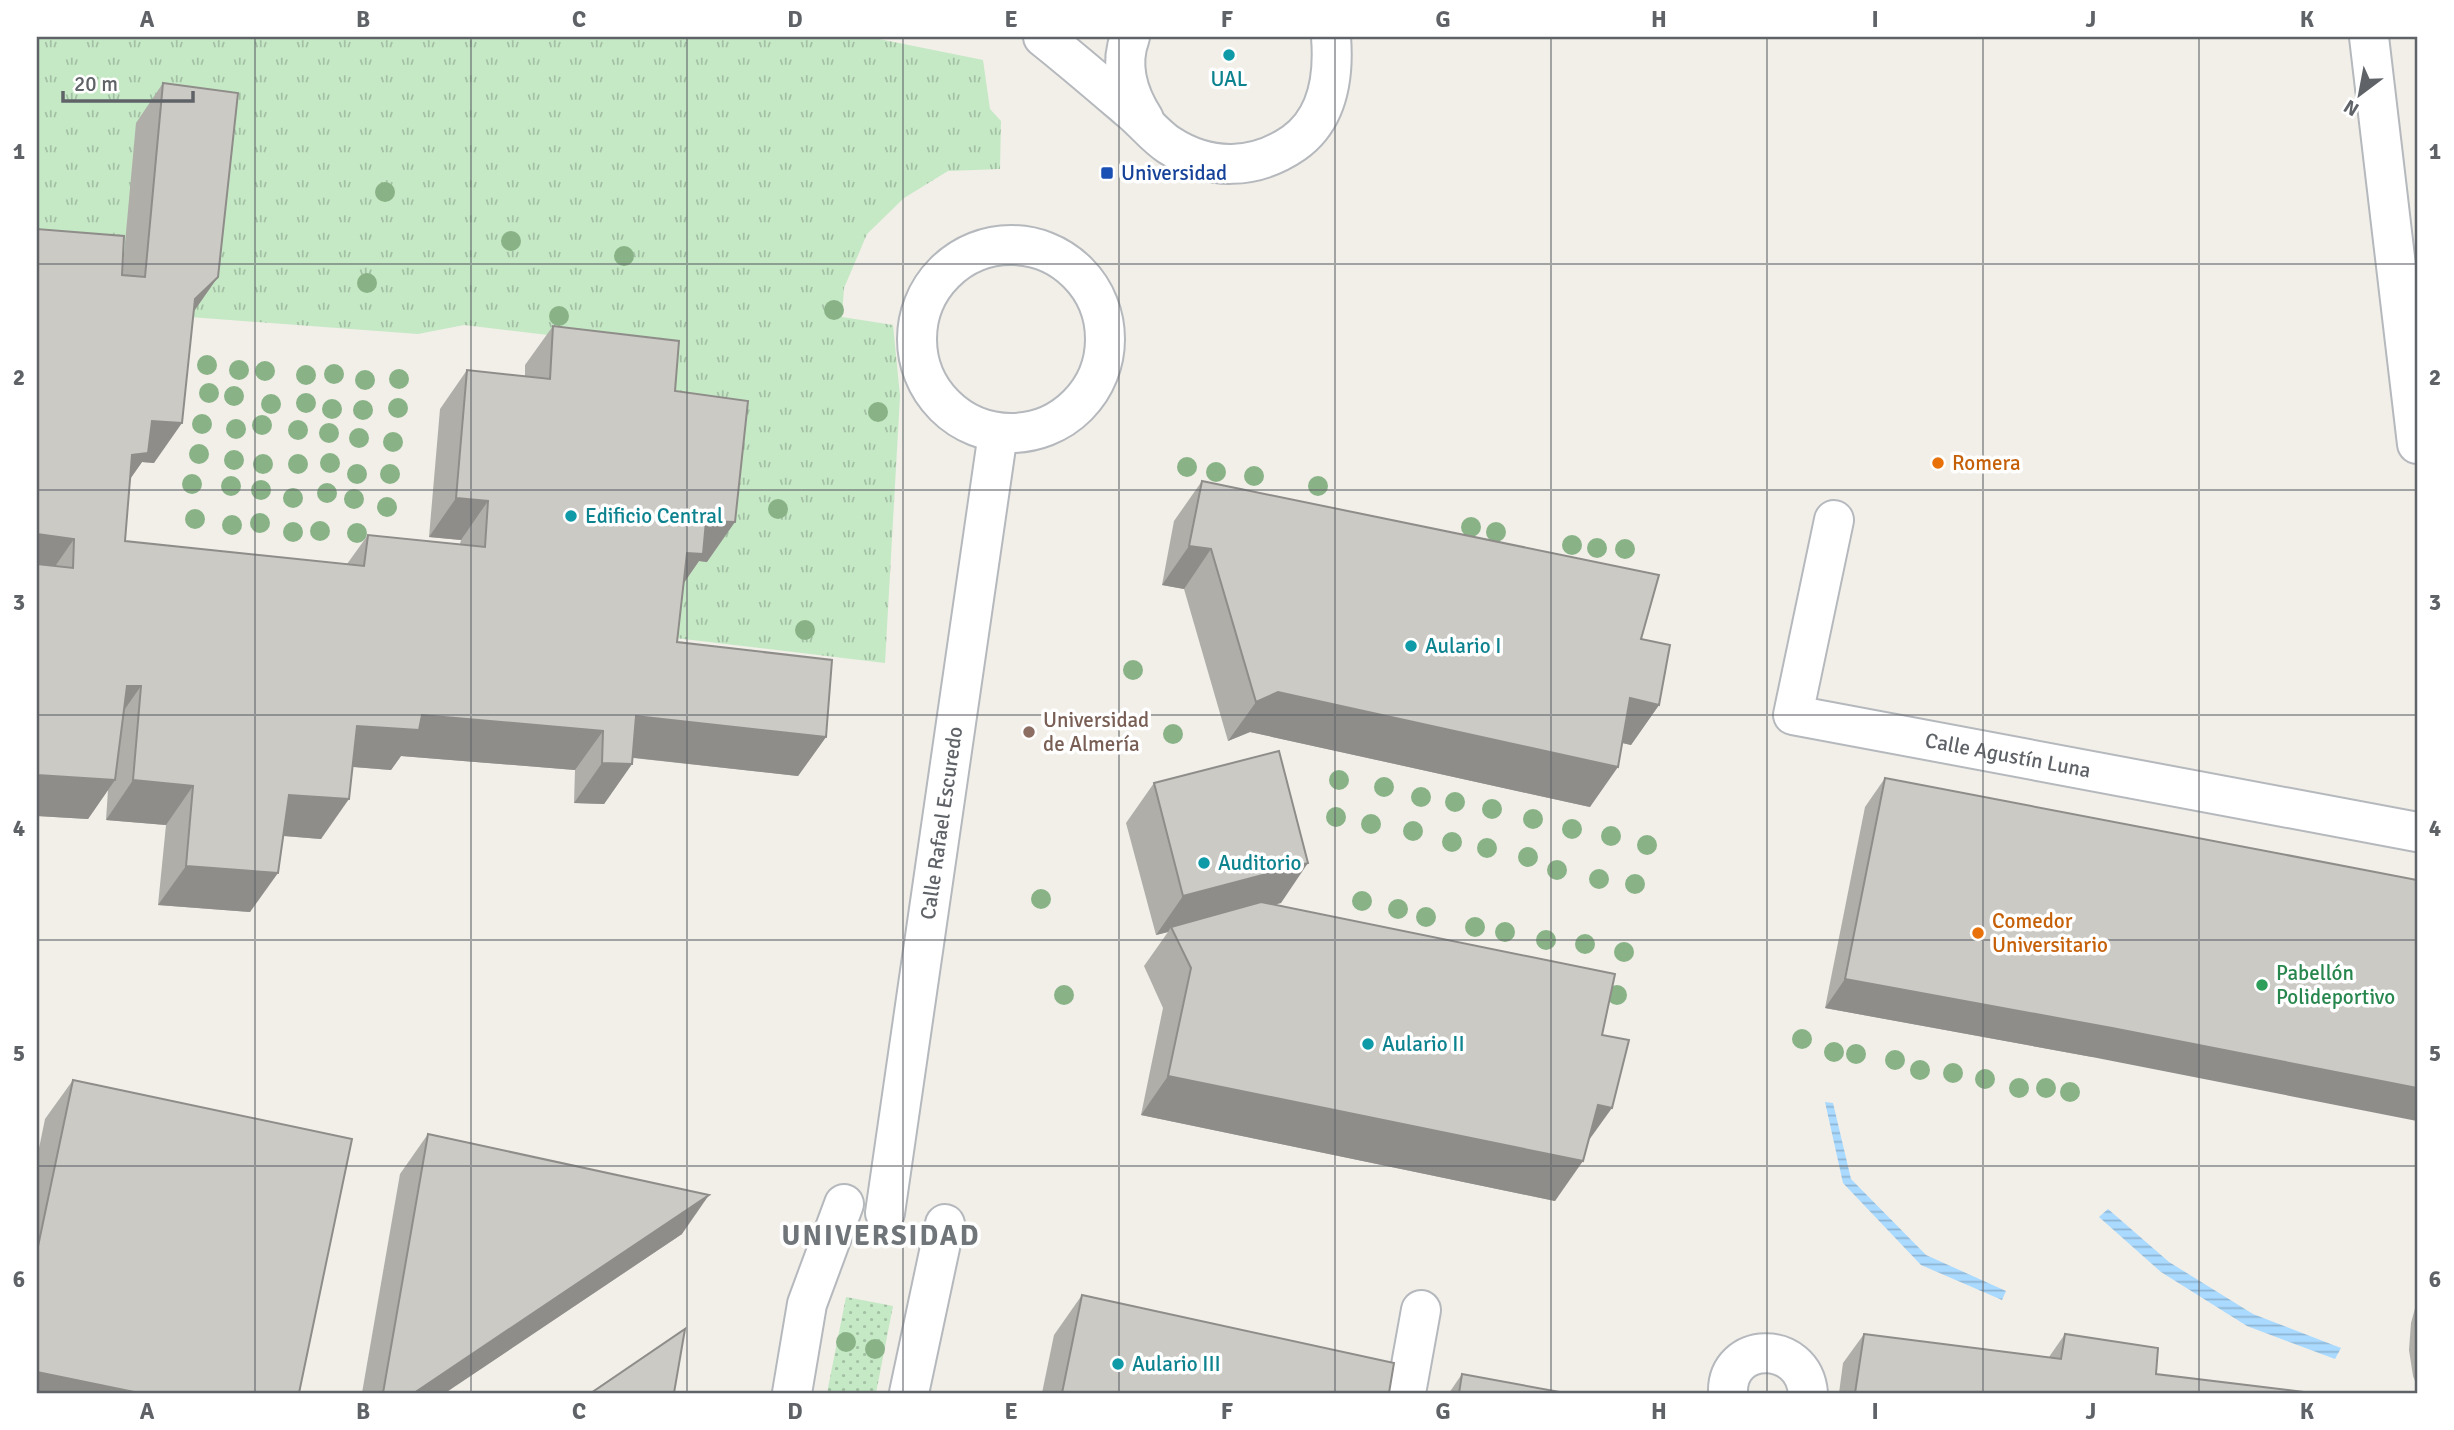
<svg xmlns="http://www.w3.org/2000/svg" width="2454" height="1430" font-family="Signika,sans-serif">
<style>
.grass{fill:url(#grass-tufts)}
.garden{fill:url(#garden-dots)}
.water{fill:url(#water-rules)}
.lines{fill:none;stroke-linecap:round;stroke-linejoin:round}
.minor-casing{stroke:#b5b8bc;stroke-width:42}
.minor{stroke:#fff;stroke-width:38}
.tree{fill:#89b387}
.wall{fill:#afaea9}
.shaded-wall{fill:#8f8d8a}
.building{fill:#cccac5;stroke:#8f8d8a;stroke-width:2}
.grid{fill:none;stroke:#5f6368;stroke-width:2;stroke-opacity:0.55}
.culture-dot{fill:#0f9aa8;stroke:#fff;stroke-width:2.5}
.transit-dot{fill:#1a4fb4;stroke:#fff;stroke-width:2.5}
.food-dot{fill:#e8710a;stroke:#fff;stroke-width:2.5}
.education-dot{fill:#8d6e63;stroke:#fff;stroke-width:2.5}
.leisure-dot{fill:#2e9e5b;stroke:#fff;stroke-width:2.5}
.labels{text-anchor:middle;stroke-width:7;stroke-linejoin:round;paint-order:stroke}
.culture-label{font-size:21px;fill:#0d838f;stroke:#fff;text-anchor:start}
.transit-label{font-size:21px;fill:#164399;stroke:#fff;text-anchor:start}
.food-label{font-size:21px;fill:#c56008;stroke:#fff;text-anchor:start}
.education-label{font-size:21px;fill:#785e54;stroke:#fff;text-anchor:start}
.street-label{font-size:21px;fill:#5f6368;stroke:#fff}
.leisure-label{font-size:21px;fill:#27864d;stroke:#fff;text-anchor:start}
.district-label{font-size:28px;font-weight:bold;letter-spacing:2px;fill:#70757a;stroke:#fff}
.neatline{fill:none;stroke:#5f6368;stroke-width:2.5}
.grid-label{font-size:23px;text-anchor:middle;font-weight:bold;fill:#5f6368}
</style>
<defs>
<pattern id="grass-tufts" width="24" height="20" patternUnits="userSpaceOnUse" patternTransform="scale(1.75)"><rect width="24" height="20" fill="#c5e8c5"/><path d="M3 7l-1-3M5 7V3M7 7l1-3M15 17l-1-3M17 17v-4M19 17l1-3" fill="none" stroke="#a3c0a4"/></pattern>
<pattern id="garden-dots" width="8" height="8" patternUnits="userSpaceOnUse" patternTransform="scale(1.75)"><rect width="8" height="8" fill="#c5e8c5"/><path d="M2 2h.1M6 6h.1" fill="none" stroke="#a3c0a4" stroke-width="1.8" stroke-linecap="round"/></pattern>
<pattern id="water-rules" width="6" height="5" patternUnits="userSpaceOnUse" patternTransform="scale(1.75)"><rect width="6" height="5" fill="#aadaff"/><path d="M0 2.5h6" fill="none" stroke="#8eb4d2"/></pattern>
</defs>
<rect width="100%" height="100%" fill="#f1efe8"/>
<!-- grass -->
<polygon class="grass" points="37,37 869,37 983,60 990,109 1001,121 1000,169 948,171 904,198 867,234 844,288 842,317 893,325 900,396 885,663 675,638 648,431 650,347 464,325 418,334 190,317 118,317 37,271"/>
<!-- garden -->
<polygon class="garden" points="846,1297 893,1306 876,1393 827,1393"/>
<!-- water -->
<g class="water">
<polygon points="1825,1102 1833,1103 1851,1179 1926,1255 2006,1291 2002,1300 1921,1265 1843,1183"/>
<polygon points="2108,1209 2169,1262 2253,1314 2341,1348 2335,1359 2247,1326 2161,1272 2099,1217"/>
</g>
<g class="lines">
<defs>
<g id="minor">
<path d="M 1043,37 C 1072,60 1101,85 1129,109 C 1143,120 1155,136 1169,145 C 1209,171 1255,170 1294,143 C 1329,118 1334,75 1331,37"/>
<path d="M 1130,37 C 1119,66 1128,94 1144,119"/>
<polyline points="2369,37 2417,444"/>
<circle cx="1011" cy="339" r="94"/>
<path id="s1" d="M 1834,520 L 1793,715 L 2417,832"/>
<path id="s2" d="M 885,1213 L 998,433"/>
<polyline points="792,1393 807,1304 844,1204"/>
<polyline points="909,1393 945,1224"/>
<polyline points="1406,1393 1421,1310"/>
<path d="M 1728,1393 C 1726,1341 1803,1339 1808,1393"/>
</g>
</defs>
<!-- minor casing -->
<use href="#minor" class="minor-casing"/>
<!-- minor -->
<use href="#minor" class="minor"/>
</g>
<!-- trees -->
<g class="tree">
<circle cx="385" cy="192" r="10"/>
<circle cx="511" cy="241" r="10"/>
<circle cx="624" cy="256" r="10"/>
<circle cx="367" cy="283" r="10"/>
<circle cx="834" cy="310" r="10"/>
<circle cx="559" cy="316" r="10"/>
<circle cx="207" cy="365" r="10"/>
<circle cx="239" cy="370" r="10"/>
<circle cx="265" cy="371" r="10"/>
<circle cx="334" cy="374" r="10"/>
<circle cx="306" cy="375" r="10"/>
<circle cx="399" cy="379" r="10"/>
<circle cx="365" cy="380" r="10"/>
<circle cx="209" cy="393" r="10"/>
<circle cx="234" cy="396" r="10"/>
<circle cx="306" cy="403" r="10"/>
<circle cx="271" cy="404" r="10"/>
<circle cx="398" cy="408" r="10"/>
<circle cx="332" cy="409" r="10"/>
<circle cx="363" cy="410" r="10"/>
<circle cx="878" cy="412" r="10"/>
<circle cx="202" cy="424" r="10"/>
<circle cx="262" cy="425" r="10"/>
<circle cx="236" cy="429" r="10"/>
<circle cx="298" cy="430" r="10"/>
<circle cx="329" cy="433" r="10"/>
<circle cx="359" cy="438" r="10"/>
<circle cx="393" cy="442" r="10"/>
<circle cx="199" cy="454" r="10"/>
<circle cx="234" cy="460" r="10"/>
<circle cx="330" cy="463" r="10"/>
<circle cx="263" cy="464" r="10"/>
<circle cx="298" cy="464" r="10"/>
<circle cx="1187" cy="467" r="10"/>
<circle cx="1216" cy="472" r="10"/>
<circle cx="357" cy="474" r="10"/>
<circle cx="390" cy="474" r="10"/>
<circle cx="1254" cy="476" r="10"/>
<circle cx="192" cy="484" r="10"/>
<circle cx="231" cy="486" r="10"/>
<circle cx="1318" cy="486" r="10"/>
<circle cx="261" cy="490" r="10"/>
<circle cx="327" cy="493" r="10"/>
<circle cx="293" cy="498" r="10"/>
<circle cx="354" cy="499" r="10"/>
<circle cx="387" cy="507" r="10"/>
<circle cx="778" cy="509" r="10"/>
<circle cx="195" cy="519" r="10"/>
<circle cx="260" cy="523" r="10"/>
<circle cx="232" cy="525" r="10"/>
<circle cx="1471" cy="527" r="10"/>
<circle cx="320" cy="531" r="10"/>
<circle cx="293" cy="532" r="10"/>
<circle cx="1496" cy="532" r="10"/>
<circle cx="357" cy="533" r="10"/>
<circle cx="1572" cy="545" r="10"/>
<circle cx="1597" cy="548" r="10"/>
<circle cx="1625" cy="549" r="10"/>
<circle cx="805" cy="630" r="10"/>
<circle cx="1133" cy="670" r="10"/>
<circle cx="1173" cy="734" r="10"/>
<circle cx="1339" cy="780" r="10"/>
<circle cx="1384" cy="787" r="10"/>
<circle cx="1421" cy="797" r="10"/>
<circle cx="1455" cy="802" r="10"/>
<circle cx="1492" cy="809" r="10"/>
<circle cx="1336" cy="817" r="10"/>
<circle cx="1533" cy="819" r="10"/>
<circle cx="1371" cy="824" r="10"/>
<circle cx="1572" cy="829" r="10"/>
<circle cx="1413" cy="831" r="10"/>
<circle cx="1611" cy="836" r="10"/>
<circle cx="1452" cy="842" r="10"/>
<circle cx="1647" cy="845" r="10"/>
<circle cx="1487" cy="848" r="10"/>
<circle cx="1528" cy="857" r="10"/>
<circle cx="1557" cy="870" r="10"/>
<circle cx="1599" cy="879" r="10"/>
<circle cx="1635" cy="884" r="10"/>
<circle cx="1041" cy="899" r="10"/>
<circle cx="1362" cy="901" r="10"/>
<circle cx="1398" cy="909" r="10"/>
<circle cx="1426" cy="917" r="10"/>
<circle cx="1475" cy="927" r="10"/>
<circle cx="1505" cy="932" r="10"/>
<circle cx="1546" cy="940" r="10"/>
<circle cx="1585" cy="944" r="10"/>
<circle cx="1624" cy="952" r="10"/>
<circle cx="1064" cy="995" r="10"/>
<circle cx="1617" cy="995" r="10"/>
<circle cx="1802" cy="1039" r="10"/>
<circle cx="1834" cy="1052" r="10"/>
<circle cx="1856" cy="1054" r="10"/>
<circle cx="1895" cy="1060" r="10"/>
<circle cx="1920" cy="1070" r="10"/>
<circle cx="1953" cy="1073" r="10"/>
<circle cx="1985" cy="1079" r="10"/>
<circle cx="2019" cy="1088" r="10"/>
<circle cx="2046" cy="1088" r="10"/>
<circle cx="2070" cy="1092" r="10"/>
<circle cx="846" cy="1342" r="10"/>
<circle cx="875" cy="1349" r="10"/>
</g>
<!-- wall -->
<g class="wall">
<polygon points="163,83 193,312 154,463 142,462 130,479 125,541 347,564 368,535 460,544 461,540 429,537 440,409 467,370 525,376 525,365 553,326 675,391 707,562 699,561 684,583 677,642 826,737 798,776 633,758 632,764 604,804 574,803 575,770 401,756 391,770 353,767 321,839 283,836 250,912 158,905 166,825 106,820 108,790 88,819 37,816 37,229 123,265 136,123"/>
<polygon points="1202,481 1641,639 1659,705 1631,745 1622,743 1590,807 1250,732 1228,741 1184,589 1162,585 1174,521"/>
<polygon points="1885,778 2092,1057 1825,1008 1865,807"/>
<polygon points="1154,783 1281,903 1275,904 1602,1035 1588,1141 1555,1201 1141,1115 1163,1008 1144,966 1168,932 1156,935 1126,823"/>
<polygon points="73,1080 37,1393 37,1158 45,1119"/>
<polygon points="428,1134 682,1234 445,1393 362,1393 400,1174"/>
<polygon points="1082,1295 1389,1393 1042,1393 1054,1335"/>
<polygon points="2417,1301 2417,1386 2413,1376 2409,1350 2411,1323"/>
<polygon points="1864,1334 2049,1357 2065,1334 2156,1374 2312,1393 1839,1393 1843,1363"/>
<polygon points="1462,1374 1565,1393 1449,1393"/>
</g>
<!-- shaded-wall -->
<g class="shaded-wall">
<polygon points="218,277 190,317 195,299"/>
<polygon points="152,421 182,423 154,463 142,462 121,492 104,495"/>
<polygon points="456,498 488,501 461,540 429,537"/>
<polygon points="706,521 735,522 707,562 699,561 676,594 659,592"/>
<polygon points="37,534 74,539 47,578 37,577"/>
<polygon points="1189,546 1211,549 1184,589 1162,585"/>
<polygon points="127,686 141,686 113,726"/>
<polygon points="1278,692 1618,767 1590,807 1250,732 1228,741 1256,702"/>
<polygon points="1630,698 1659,705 1631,745 1602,738"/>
<polygon points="422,715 603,731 575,770 401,756 391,770 330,765 357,726"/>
<polygon points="636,716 826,737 798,776 609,755"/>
<polygon points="602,763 632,764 604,804 574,803"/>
<polygon points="37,775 115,780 88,819 37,816"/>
<polygon points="133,780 193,786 166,825 106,820"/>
<polygon points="289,795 349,799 321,839 261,834"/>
<polygon points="1308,863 1281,903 1173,931 1171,927 1168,932 1156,935 1183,896"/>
<polygon points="186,866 278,873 250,912 158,905"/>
<polygon points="1845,979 2112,1028 2417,1088 2417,1121 2092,1057 1825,1008"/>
<polygon points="1168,1076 1583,1161 1555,1201 1141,1115"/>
<polygon points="1598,1105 1612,1108 1584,1147"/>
<polygon points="709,1195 682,1234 445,1393 414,1393"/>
<polygon points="37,1372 139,1393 37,1393"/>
</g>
<!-- building -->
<g class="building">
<polygon points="163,83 238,93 218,277 195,299 182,423 152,421 148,453 132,455 125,541 364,566 368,535 485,547 488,501 456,498 467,370 550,379 553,326 679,341 675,391 748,401 735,522 706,521 703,554 687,553 677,642 832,660 826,737 636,716 632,764 602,763 603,731 422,715 419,730 357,726 349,799 289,795 278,873 186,866 193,786 133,780 141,686 127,686 115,780 37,775 37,564 73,568 74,539 37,534 37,229 124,236 122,275 145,277"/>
<polygon points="1202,481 1659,575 1641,639 1670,645 1659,705 1630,698 1618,767 1278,692 1256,702 1211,549 1189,546"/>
<polygon points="1279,751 1308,863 1183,896 1154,783"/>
<polygon points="1885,778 2417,880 2417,1088 2112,1028 1845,979"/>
<polygon points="1261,902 1615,974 1602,1035 1629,1040 1612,1108 1598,1105 1583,1161 1168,1076 1191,968 1171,927"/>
<polygon points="73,1080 352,1139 299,1393 139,1393 37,1372 37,1251"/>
<polygon points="428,1134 709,1195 414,1393 383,1393"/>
<polygon points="1082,1295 1394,1363 1389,1393 1062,1393"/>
<polygon points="685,1329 674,1393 591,1393"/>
<polygon points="1864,1334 2061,1359 2065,1334 2158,1348 2156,1374 2312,1393 1855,1393"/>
<polygon points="1462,1374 1565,1393 1459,1393"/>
</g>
<!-- grid -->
<path class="grid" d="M 255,37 L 255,1393M 471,37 L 471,1393M 687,37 L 687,1393M 903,37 L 903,1393M 1119,37 L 1119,1393M 1335,37 L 1335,1393M 1551,37 L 1551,1393M 1767,37 L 1767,1393M 1983,37 L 1983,1393M 2199,37 L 2199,1393M 37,264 L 2417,264M 37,490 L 2417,490M 37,715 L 2417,715M 37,940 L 2417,940M 37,1166 L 2417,1166"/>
<!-- markers -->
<g class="culture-dot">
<circle cx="1229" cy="55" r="7"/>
<circle cx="571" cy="516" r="7"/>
<circle cx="1411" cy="646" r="7"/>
<circle cx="1204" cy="863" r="7"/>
<circle cx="1368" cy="1044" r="7"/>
<circle cx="1118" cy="1364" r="7"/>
</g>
<rect class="transit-dot" x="1100" y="166" width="14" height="14" rx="3.5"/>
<g class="food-dot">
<circle cx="1938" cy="463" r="7"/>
<circle cx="1978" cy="933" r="7"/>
</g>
<circle class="education-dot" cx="1029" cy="732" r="7"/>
<circle class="leisure-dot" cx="2262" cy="985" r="7"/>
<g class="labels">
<!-- culture labels -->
<g class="culture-label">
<text x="1229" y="86" text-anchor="middle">UAL</text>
<text x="585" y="523">Edificio Central</text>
<text x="1425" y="653">Aulario I</text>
<text x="1218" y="870">Auditorio</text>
<text x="1382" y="1051">Aulario II</text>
<text x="1132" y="1371">Aulario III</text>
</g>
<!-- transit labels -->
<g class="transit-label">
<text x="1121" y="180">Universidad</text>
</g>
<!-- food labels -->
<g class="food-label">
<text x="1952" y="470">Romera</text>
<text x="1992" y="928">Comedor<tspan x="1992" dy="24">Universitario</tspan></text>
</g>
<!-- education labels -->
<g class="education-label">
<text x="1043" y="727">Universidad<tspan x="1043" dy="24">de Almería</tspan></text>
</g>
<!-- street labels -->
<g class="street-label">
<text dy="7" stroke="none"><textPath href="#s1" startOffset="418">Calle Agustín Luna</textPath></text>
<text dy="7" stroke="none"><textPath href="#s2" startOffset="394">Calle Rafael Escuredo</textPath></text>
</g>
<!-- leisure labels -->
<g class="leisure-label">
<text x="2276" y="980">Pabellón<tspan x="2276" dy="24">Polideportivo</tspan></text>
</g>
<!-- district labels -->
<g class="district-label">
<text x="881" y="1245">UNIVERSIDAD</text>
</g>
</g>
<!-- border -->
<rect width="2454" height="1430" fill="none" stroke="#ffffff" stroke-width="77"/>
<!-- north arrow -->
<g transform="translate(2360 94) rotate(212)" stroke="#ffffff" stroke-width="5" paint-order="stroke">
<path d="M0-5L12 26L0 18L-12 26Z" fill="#5f6368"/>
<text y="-10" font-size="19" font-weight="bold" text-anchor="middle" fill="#5f6368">N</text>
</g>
<!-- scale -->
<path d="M63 91v10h130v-10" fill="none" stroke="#5f6368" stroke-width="3.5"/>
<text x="74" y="91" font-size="21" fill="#5f6368" stroke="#ffffff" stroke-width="5" paint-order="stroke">20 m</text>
<rect x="38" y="38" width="2378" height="1354" class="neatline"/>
<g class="grid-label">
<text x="147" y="27">A</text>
<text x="363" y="27">B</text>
<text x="579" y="27">C</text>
<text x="795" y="27">D</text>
<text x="1011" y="27">E</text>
<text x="1227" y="27">F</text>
<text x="1443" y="27">G</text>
<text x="1659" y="27">H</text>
<text x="1875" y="27">I</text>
<text x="2091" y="27">J</text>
<text x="2307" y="27">K</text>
<text x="19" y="159">1</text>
<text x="2435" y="159">1</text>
<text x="19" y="385">2</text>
<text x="2435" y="385">2</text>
<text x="19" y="610">3</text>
<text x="2435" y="610">3</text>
<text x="19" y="836">4</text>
<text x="2435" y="836">4</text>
<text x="19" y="1061">5</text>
<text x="2435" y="1061">5</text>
<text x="19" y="1287">6</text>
<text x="2435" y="1287">6</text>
<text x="147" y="1419">A</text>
<text x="363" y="1419">B</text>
<text x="579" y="1419">C</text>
<text x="795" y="1419">D</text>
<text x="1011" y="1419">E</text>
<text x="1227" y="1419">F</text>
<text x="1443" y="1419">G</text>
<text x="1659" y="1419">H</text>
<text x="1875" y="1419">I</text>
<text x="2091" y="1419">J</text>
<text x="2307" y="1419">K</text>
</g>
</svg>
